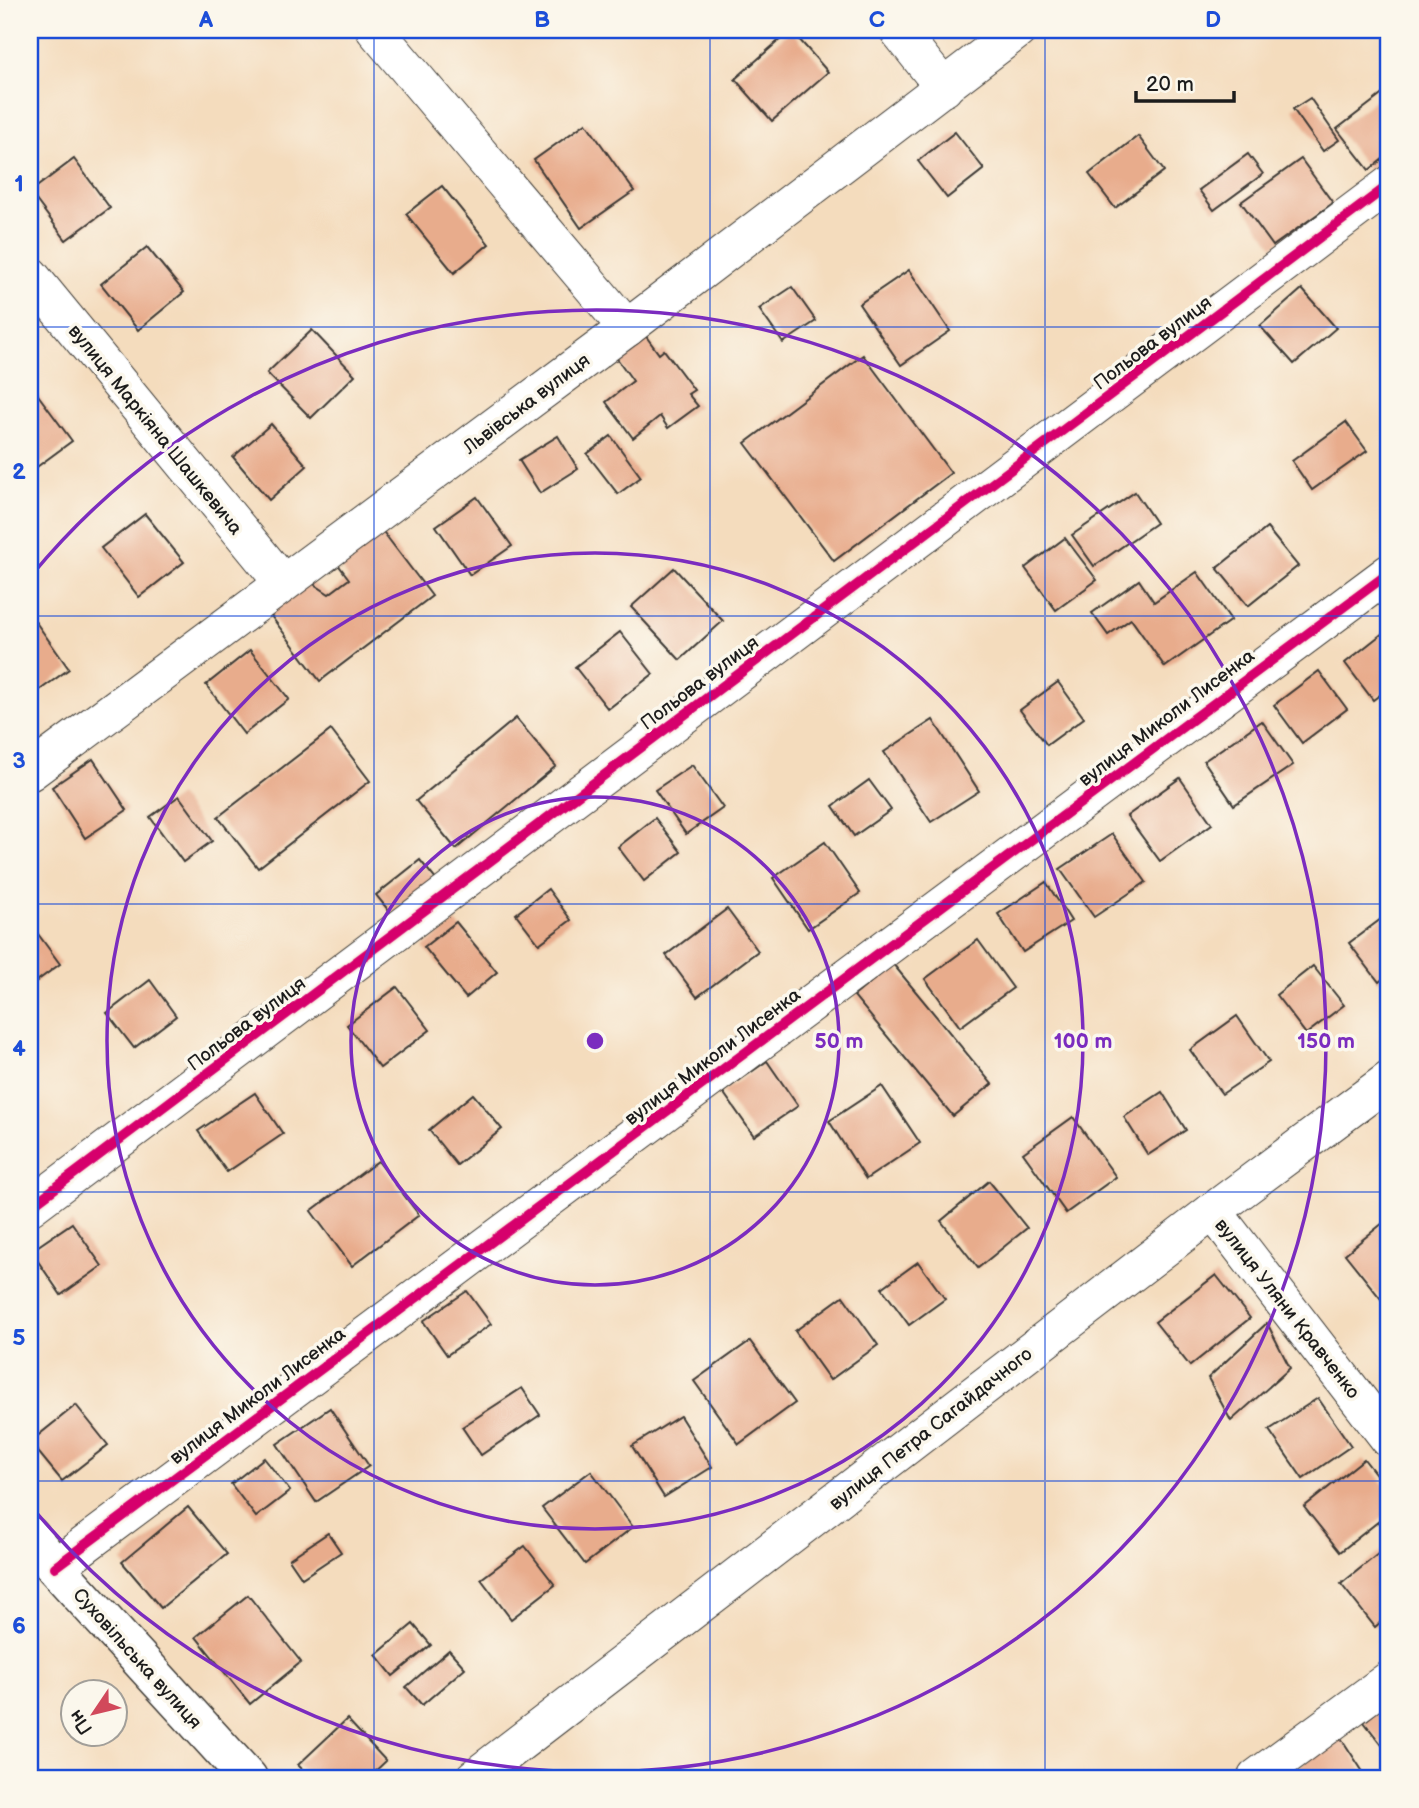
<svg xmlns="http://www.w3.org/2000/svg" width="1419" height="1808" font-family="'Balsamiq Sans',sans-serif">
<style>
.building{fill:#e8ac8c}
.lines{fill:none;stroke-linecap:round;stroke-linejoin:round}
.minor-casing{stroke:#3c3934;stroke-width:39}
.tertiary-casing{stroke:#3c3934;stroke-width:41}
.minor{stroke:#fff;stroke-width:37}
.tertiary{stroke:#fff;stroke-width:38}
.cycleway-casing{stroke:#fbf7ec;stroke-width:15}
.cycleway{stroke:#d6006c;stroke-width:10}
.grid{fill:none;stroke:#1d4ed8;stroke-width:2;stroke-opacity:0.55}
.ring{fill:none;stroke:#7b2cbf;stroke-width:3.5}
.labels{text-anchor:middle;stroke-width:7;stroke-linejoin:round;paint-order:stroke}
.street-label{font-size:19px;fill:#1c1c1c;stroke:#fbf7ec}
.centre{fill:#7b2cbf;stroke:#fbf7ec;stroke-width:3.5}
.ring-label{font-size:21px;text-anchor:middle;font-weight:bold;fill:#7b2cbf;stroke:#fbf7ec;stroke-width:7;stroke-linejoin:round;paint-order:stroke}
.neatline{fill:none;stroke:#1d4ed8;stroke-width:2.5}
.grid-label{font-size:23px;text-anchor:middle;font-weight:bold;fill:#1d4ed8}
</style>
<rect width="100%" height="100%" fill="#fbf7ec"/>
<filter id="ink" filterUnits="userSpaceOnUse"><feTurbulence type="fractalNoise" baseFrequency=".0143" numOctaves="2"/><feDisplacementMap in="SourceGraphic" scale="14" xChannelSelector="R" yChannelSelector="G"/><feConvolveMatrix kernelMatrix="1 2 1 2 8 2 1 2 1" color-interpolation-filters="sRGB"/></filter>
<filter id="wash" filterUnits="userSpaceOnUse"><feTurbulence type="fractalNoise" baseFrequency=".00686" numOctaves="4" result="noise"/><feDisplacementMap in="SourceGraphic" scale="28" xChannelSelector="R" yChannelSelector="G"/><feGaussianBlur stdDeviation="1.57" result="paint"/><feColorMatrix in="noise" values="0 0 0 0 0 0 0 0 0 0 0 0 0 0 0 0 0 1.4 0 .05"/><feComposite in="paint" operator="in"/></filter>
<g filter="url(#wash)">
<rect width="100%" height="100%" fill="#f4dcbd"/>
<g id="blocks">
<!-- building -->
<g class="building">
<polygon points="791,30 828,72 772,121 735,79"/>
<polygon points="1389,89 1389,154 1369,170 1337,129"/>
<polygon points="1310,98 1339,140 1323,151 1293,109"/>
<polygon points="586,123 634,191 581,228 534,160"/>
<polygon points="955,132 984,169 947,198 918,161"/>
<polygon points="1138,136 1164,171 1115,208 1089,174"/>
<polygon points="1248,154 1263,174 1214,210 1199,190"/>
<polygon points="74,159 110,208 66,240 30,192"/>
<polygon points="1301,159 1333,203 1273,246 1241,202"/>
<polygon points="442,186 489,244 454,273 406,214"/>
<polygon points="147,247 184,292 138,330 101,284"/>
<polygon points="909,270 950,331 901,365 859,304"/>
<polygon points="792,287 816,321 783,343 759,309"/>
<polygon points="1302,289 1336,328 1294,364 1260,326"/>
<polygon points="312,330 355,375 311,418 267,373"/>
<polygon points="645,335 659,354 664,350 694,390 688,394 698,406 668,428 660,416 633,438 606,402 633,381 616,357"/>
<polygon points="863,355 951,473 834,561 745,443"/>
<polygon points="38,395 72,441 30,472 30,401"/>
<polygon points="1346,422 1367,451 1312,490 1292,461"/>
<polygon points="271,424 307,466 269,500 233,457"/>
<polygon points="558,436 578,469 540,493 519,460"/>
<polygon points="611,436 641,477 618,494 587,454"/>
<polygon points="1135,492 1156,523 1094,566 1072,535"/>
<polygon points="477,497 512,546 470,575 436,526"/>
<polygon points="145,514 184,562 139,597 101,548"/>
<polygon points="378,525 432,596 320,681 268,612 309,581 329,594 349,579 334,559"/>
<polygon points="1267,528 1298,566 1248,606 1217,568"/>
<polygon points="1065,538 1097,580 1056,610 1025,568"/>
<polygon points="674,568 723,621 680,660 631,607"/>
<polygon points="1197,572 1231,620 1165,667 1131,619 1108,635 1092,613 1139,580 1154,602"/>
<polygon points="35,621 69,669 30,697 30,625"/>
<polygon points="1388,629 1389,688 1373,700 1345,663"/>
<polygon points="620,632 653,674 608,709 575,667"/>
<polygon points="250,650 289,699 244,734 206,685"/>
<polygon points="1319,671 1347,709 1302,743 1274,705"/>
<polygon points="1058,682 1084,718 1047,745 1020,710"/>
<polygon points="516,718 556,766 456,849 416,801"/>
<polygon points="933,720 979,791 931,822 884,752"/>
<polygon points="1262,721 1293,765 1234,805 1204,761"/>
<polygon points="331,730 370,781 258,868 218,817"/>
<polygon points="93,759 127,810 85,838 52,787"/>
<polygon points="692,765 723,808 686,834 655,790"/>
<polygon points="1180,778 1212,824 1160,861 1127,816"/>
<polygon points="869,780 891,810 854,836 833,806"/>
<polygon points="179,796 212,841 183,862 150,817"/>
<polygon points="655,818 681,852 644,881 618,847"/>
<polygon points="1112,834 1146,882 1094,917 1060,869"/>
<polygon points="825,842 860,893 808,929 773,878"/>
<polygon points="420,860 437,881 393,916 376,895"/>
<polygon points="1046,882 1071,921 1023,952 998,914"/>
<polygon points="548,889 571,920 539,944 516,914"/>
<polygon points="727,909 758,951 697,997 666,955"/>
<polygon points="1389,913 1389,974 1379,982 1349,943"/>
<polygon points="456,922 497,972 466,998 424,947"/>
<polygon points="38,934 60,964 30,986 30,940"/>
<polygon points="978,940 1013,988 960,1027 925,979"/>
<polygon points="893,964 992,1084 953,1116 854,996"/>
<polygon points="1313,966 1344,1005 1306,1034 1276,995"/>
<polygon points="150,980 176,1016 134,1048 107,1013"/>
<polygon points="397,987 430,1030 380,1068 347,1025"/>
<polygon points="1237,1016 1269,1062 1222,1094 1190,1050"/>
<polygon points="767,1061 798,1106 754,1136 723,1092"/>
<polygon points="882,1086 920,1143 866,1179 829,1121"/>
<polygon points="1162,1092 1186,1130 1148,1155 1124,1117"/>
<polygon points="255,1093 283,1134 227,1172 198,1131"/>
<polygon points="473,1094 502,1129 457,1165 429,1130"/>
<polygon points="1073,1117 1116,1177 1066,1213 1023,1153"/>
<polygon points="378,1161 419,1215 352,1266 311,1211"/>
<polygon points="989,1181 1027,1228 978,1268 941,1221"/>
<polygon points="1389,1218 1389,1292 1381,1299 1345,1254"/>
<polygon points="72,1223 102,1266 61,1295 31,1251"/>
<polygon points="918,1262 945,1299 909,1325 882,1288"/>
<polygon points="1216,1275 1250,1318 1190,1366 1155,1322"/>
<polygon points="467,1291 491,1324 447,1355 423,1321"/>
<polygon points="843,1296 878,1345 830,1380 795,1331"/>
<polygon points="1267,1323 1290,1368 1231,1421 1208,1378"/>
<polygon points="750,1341 795,1403 739,1444 694,1381"/>
<polygon points="522,1388 540,1415 481,1455 462,1427"/>
<polygon points="1318,1398 1351,1446 1303,1479 1269,1430"/>
<polygon points="76,1405 108,1445 62,1481 30,1442"/>
<polygon points="330,1408 369,1466 316,1502 277,1444"/>
<polygon points="680,1416 712,1467 664,1497 632,1446"/>
<polygon points="264,1458 290,1491 256,1517 231,1484"/>
<polygon points="1364,1459 1389,1491 1389,1513 1340,1552 1304,1507"/>
<polygon points="591,1471 633,1527 585,1564 542,1508"/>
<polygon points="188,1507 227,1554 161,1608 122,1562"/>
<polygon points="328,1533 341,1552 302,1578 289,1559"/>
<polygon points="1389,1545 1389,1615 1375,1627 1341,1584"/>
<polygon points="525,1546 555,1585 511,1619 481,1579"/>
<polygon points="248,1595 301,1662 250,1704 196,1637"/>
<polygon points="413,1624 431,1645 393,1676 376,1655"/>
<polygon points="449,1650 465,1668 422,1705 406,1687"/>
<polygon points="1389,1702 1389,1754 1364,1722"/>
<polygon points="347,1719 386,1761 368,1778 311,1778 298,1765"/>
<polygon points="1341,1738 1367,1778 1281,1778"/>
</g>
</g>
</g>
<g filter="url(#ink)">
<use href="#blocks" fill-opacity="0" stroke="#3c3934" stroke-width="2"/>
<g class="lines">
<defs>
<g id="minor">
<polyline points="375,30 627,328"/>
<polyline points="898,30 944,88"/>
<polyline points="30,275 283,583"/>
<polyline points="30,772 627,328 1018,30"/>
<polyline points="30,1207 1389,185"/>
<polyline points="1213,1211 1389,1439"/>
<polyline points="55,1567 1389,573"/>
<polyline points="474,1778 1213,1211 1389,1080"/>
<polyline points="1256,1778 1389,1680"/>
</g>
<polyline id="tertiary" points="30,1536 55,1567 248,1778"/>
</defs>
<!-- minor casing -->
<use href="#minor" class="minor-casing"/>
<!-- tertiary casing -->
<use href="#tertiary" class="tertiary-casing"/>
<!-- minor -->
<use href="#minor" class="minor"/>
<!-- tertiary -->
<use href="#tertiary" class="tertiary"/>
<defs>
<g id="cycleway">
<polyline points="30,1207 1389,185"/>
<polyline points="55,1567 1389,573"/>
</g>
</defs>
<!-- cycleway casing -->
<use href="#cycleway" class="cycleway-casing"/>
<!-- cycleway -->
<use href="#cycleway" class="cycleway"/>
</g>
</g>
<!-- grid -->
<path class="grid" d="M 374,30 L 374,1778M 710,30 L 710,1778M 1045,30 L 1045,1778M 30,327 L 1389,327M 30,616 L 1389,616M 30,904 L 1389,904M 30,1192 L 1389,1192M 30,1481 L 1389,1481"/>
<!-- distance rings -->
<g class="ring">
<circle cx="595" cy="1041" r="244"/>
<circle cx="595" cy="1041" r="488"/>
<path d="M31 576A731 731 0 1 1 31 1506"/>
</g>
<g class="labels">
<!-- street labels -->
<g class="street-label">
<text transform="translate(1152 342) rotate(-37)" y="7">Польова вулиця</text>
<text transform="translate(526 403) rotate(-37)" y="7">Львівська вулиця</text>
<text transform="translate(156 429) rotate(51)" y="7">вулиця Маркіяна Шашкевича</text>
<text transform="translate(699 682) rotate(-37)" y="7">Польова вулиця</text>
<text transform="translate(1166 717) rotate(-37)" y="7">вулиця Миколи Лисенка</text>
<text transform="translate(246 1023) rotate(-37)" y="7">Польова вулиця</text>
<text transform="translate(712 1056) rotate(-37)" y="7">вулиця Миколи Лисенка</text>
<text transform="translate(1288 1308) rotate(52)" y="7">вулиця Уляни Кравченко</text>
<text transform="translate(257 1395) rotate(-37)" y="7">вулиця Миколи Лисенка</text>
<text transform="translate(930 1428) rotate(-38)" y="7">вулиця Петра Сагайдачного</text>
<text transform="translate(138 1658) rotate(48)" y="7">Суховільська вулиця</text>
</g>
</g>
<circle cx="595" cy="1041" r="10" class="centre"/>
<g class="ring-label">
<text x="839" y="1048">50 m</text>
<text x="1083" y="1048">100 m</text>
<text x="1326" y="1048">150 m</text>
</g>
<!-- margin -->
<rect width="1419" height="1808" fill="none" stroke="#fbf7ec" stroke-width="77"/>
<!-- north arrow -->
<g transform="translate(94 1713) rotate(235)"><circle r="33" fill="#fbf7ec" stroke="#a29f99" stroke-width="2"/>
<path d="M0-5L12 26L0 18L-12 26Z" fill="#d1495b"/>
<text y="-10" font-size="19" font-weight="bold" text-anchor="middle" fill="#1c1c1c">Пн</text>
</g>
<!-- scale -->
<path d="M1136 91v10h98v-10" fill="none" stroke="#1c1c1c" stroke-width="3.5"/>
<text x="1146" y="91" font-size="21" fill="#1c1c1c" stroke="#fbf7ec" stroke-width="5" paint-order="stroke">20 m</text>
<rect x="38" y="38" width="1342" height="1732" class="neatline"/>
<g class="grid-label">
<text x="206" y="27">A</text>
<text x="542" y="27">B</text>
<text x="877" y="27">C</text>
<text x="1213" y="27">D</text>
<text x="19" y="191">1</text>
<text x="19" y="479">2</text>
<text x="19" y="768">3</text>
<text x="19" y="1056">4</text>
<text x="19" y="1345">5</text>
<text x="19" y="1633">6</text>
</g>
</svg>
